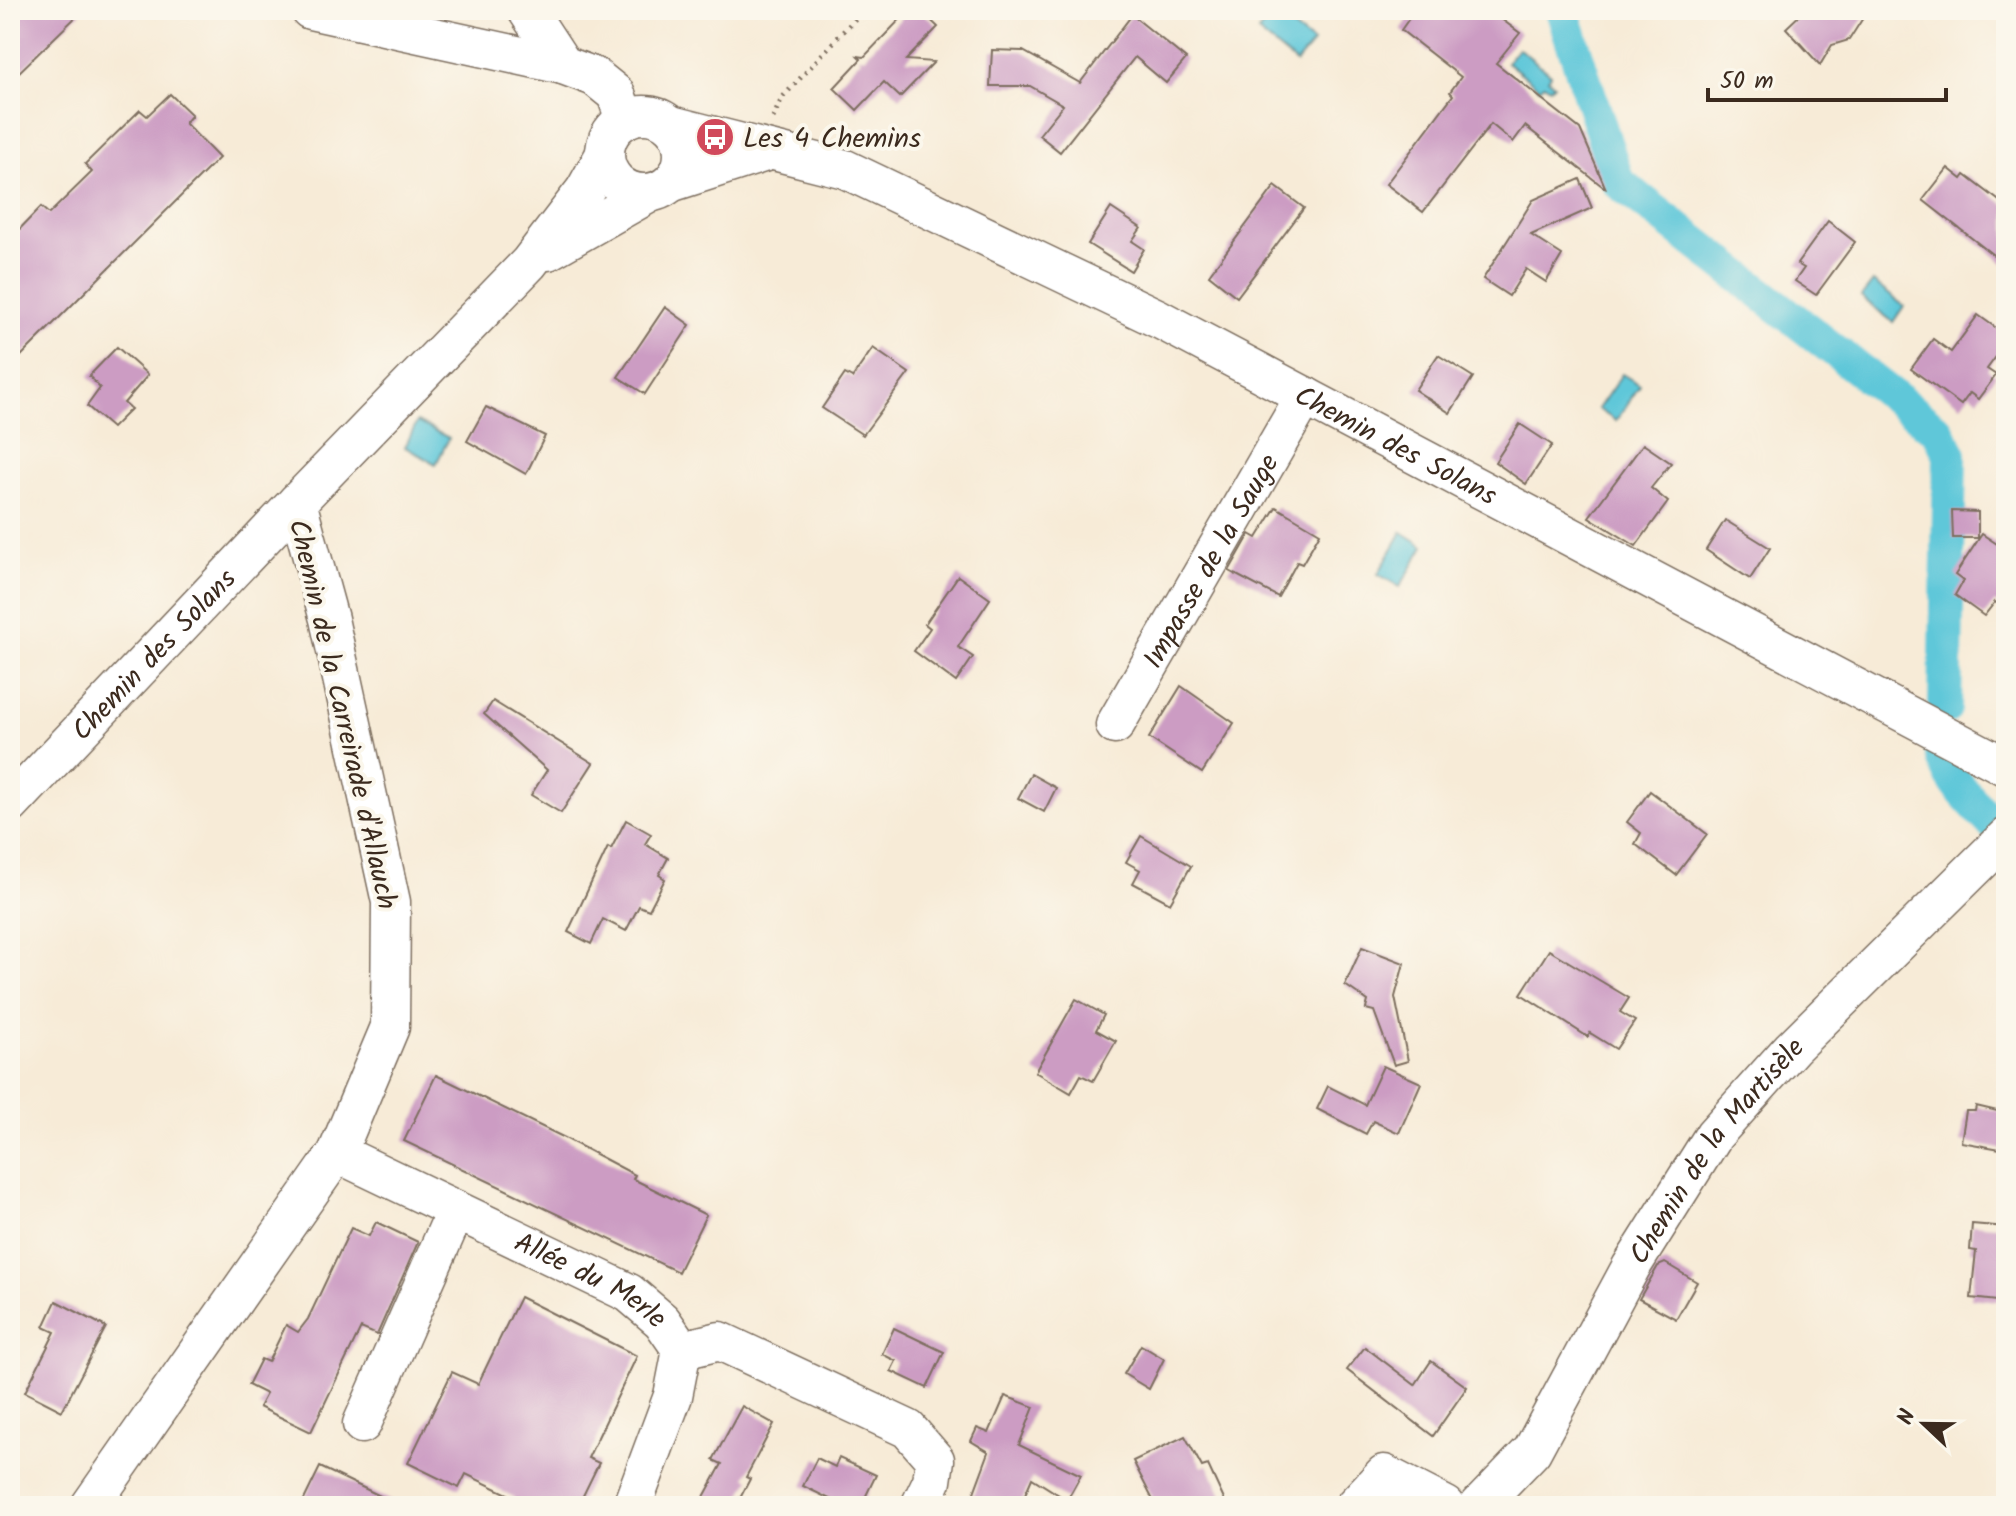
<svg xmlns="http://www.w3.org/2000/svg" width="2016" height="1516" font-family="Kalam,sans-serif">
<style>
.water{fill:#5ec7d9;stroke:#4c787c;stroke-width:2}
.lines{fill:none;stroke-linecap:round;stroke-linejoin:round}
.canal{stroke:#5ec7d9;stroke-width:34}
.building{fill:#cc9cc3}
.minor-casing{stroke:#7d6e5f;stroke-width:41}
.path{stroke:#7d6e5f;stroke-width:5;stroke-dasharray:2 6;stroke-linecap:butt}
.minor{stroke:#fff;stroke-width:38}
.labels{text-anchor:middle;stroke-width:8;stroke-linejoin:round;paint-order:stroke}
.poi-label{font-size:28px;fill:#3b2a1e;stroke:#fbf7ec;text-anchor:start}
.street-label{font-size:28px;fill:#3b2a1e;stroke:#fbf7ec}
</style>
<rect width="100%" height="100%" fill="#fbf7ec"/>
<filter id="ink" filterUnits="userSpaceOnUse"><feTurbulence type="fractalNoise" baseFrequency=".0125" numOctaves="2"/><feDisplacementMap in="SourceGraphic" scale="16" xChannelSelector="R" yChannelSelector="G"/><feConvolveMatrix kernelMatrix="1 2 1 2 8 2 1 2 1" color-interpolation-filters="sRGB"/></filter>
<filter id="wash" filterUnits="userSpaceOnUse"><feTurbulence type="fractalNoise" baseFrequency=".006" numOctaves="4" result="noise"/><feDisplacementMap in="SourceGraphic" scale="32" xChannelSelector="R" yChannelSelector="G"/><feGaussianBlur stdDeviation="1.8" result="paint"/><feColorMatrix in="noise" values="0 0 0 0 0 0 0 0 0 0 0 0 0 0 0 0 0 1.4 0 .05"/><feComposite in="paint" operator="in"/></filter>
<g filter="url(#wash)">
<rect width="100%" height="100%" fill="#f7ebd7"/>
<!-- water -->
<g class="water">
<polygon points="1275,13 1313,43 1296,63 1258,32"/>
<polygon points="1518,48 1551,74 1548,79 1554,84 1550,88 1544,84 1540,88 1507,62"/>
<polygon points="1873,282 1904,306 1893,322 1861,297"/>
<polygon points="1622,374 1640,385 1616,421 1598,409"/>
<polygon points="417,422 449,438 436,464 405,447"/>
<polygon points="1402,532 1424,546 1400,587 1378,574"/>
</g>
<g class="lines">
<!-- canal -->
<g class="canal">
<polyline points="1562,10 1618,182 1938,431 1950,455 1945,708"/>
<path d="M 1941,747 C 1945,779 1974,803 1995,826"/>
</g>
</g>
<g id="blocks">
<!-- building -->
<g class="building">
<polygon points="10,10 83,10 10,81"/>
<polygon points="909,10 920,10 938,27 906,60 934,62 900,97 884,82 857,110 834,88 861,59 858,56 864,57"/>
<polygon points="1415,10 1489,10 1520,33 1496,63 1580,129 1606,189 1525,126 1513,142 1491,124 1423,212 1386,184 1453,95 1450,92 1461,77 1401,30"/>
<polygon points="1805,10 1868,10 1849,40 1832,45 1820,65 1786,28"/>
<polygon points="1132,15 1186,59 1166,83 1135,57 1060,152 1039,135 1063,105 1030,86 990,86 992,50 1023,51 1080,83"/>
<polygon points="170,94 192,115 185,123 219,158 10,367 10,239 41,207 49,214 92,172 85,164 140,110 147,116"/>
<polygon points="1948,168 1962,179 1965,175 2006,206 2006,265 1923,200"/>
<polygon points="1580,179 1592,208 1531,235 1562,255 1546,282 1526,269 1509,296 1483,279 1533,200"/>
<polygon points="1275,186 1304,208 1237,297 1209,275"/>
<polygon points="1111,208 1141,228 1132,241 1144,249 1131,271 1088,244"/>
<polygon points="1828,221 1855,242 1816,295 1795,281 1804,268 1797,264"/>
<polygon points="665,307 690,325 645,394 618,377"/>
<polygon points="1978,315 2006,335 2006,343 1987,369 1996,375 1978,399 1970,393 1961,405 1911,369 1933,339 1951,352"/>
<polygon points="117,347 148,375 124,403 131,409 112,428 87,406 100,388 89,376"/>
<polygon points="873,348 909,373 863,435 822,408 845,374 852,378"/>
<polygon points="1438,355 1473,377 1450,413 1415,390"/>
<polygon points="486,407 545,436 526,474 467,441"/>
<polygon points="1520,424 1552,445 1526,484 1495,462"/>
<polygon points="1643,444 1671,463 1651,488 1668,502 1636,546 1589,517"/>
<polygon points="1276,507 1320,533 1302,564 1297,562 1278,597 1229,571 1250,534 1257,538"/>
<polygon points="1952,511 1978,512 1978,538 1953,538"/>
<polygon points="1725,520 1770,548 1750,579 1706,550"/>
<polygon points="1982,534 2006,550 2006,610 1995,602 1984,616 1955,595 1963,581 1955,575"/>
<polygon points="958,576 990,599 958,647 973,657 956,682 914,651 930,628 925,624"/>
<polygon points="1181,686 1234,723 1202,773 1149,738"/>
<polygon points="493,701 593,763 561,813 531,795 547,770 484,714"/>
<polygon points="1031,774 1056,788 1044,812 1018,798"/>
<polygon points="1650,791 1707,834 1676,875 1635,844 1641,833 1627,822"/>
<polygon points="626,820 651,834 645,844 668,858 659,875 665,879 649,910 639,906 626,931 603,919 591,944 568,932 608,847 611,849"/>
<polygon points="1141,836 1191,866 1170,903 1133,883 1140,870 1126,862"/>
<polygon points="1362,947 1404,963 1395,997 1408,1061 1394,1065 1374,1011 1366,1009 1368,1001 1345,985"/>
<polygon points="1549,950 1629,998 1620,1012 1635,1021 1616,1049 1590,1033 1588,1037 1521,994"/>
<polygon points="1076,999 1104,1015 1096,1030 1116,1041 1093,1081 1081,1075 1071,1093 1035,1072"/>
<polygon points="1383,1066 1421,1083 1399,1133 1373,1121 1366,1134 1317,1109 1328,1086 1365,1105"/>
<polygon points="436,1075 565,1138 635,1175 633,1179 706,1215 678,1272 404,1141"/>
<polygon points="1976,1106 2006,1113 2006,1150 1961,1142 1966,1111 1975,1111"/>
<polygon points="376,1222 418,1242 377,1335 361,1328 311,1432 259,1407 266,1394 248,1385 261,1359 268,1362 286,1325 298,1332 308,1319 351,1228 369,1236"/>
<polygon points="1972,1224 2006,1227 2006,1302 1971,1298 1976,1251 1970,1250"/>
<polygon points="1665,1263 1697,1282 1676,1319 1639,1299 1658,1266"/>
<polygon points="520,1297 637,1356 588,1458 599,1463 578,1506 510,1506 514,1497 466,1474 459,1488 408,1463 452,1372 478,1384"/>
<polygon points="56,1301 106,1327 62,1411 25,1392 55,1332 44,1327"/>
<polygon points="894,1328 944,1352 927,1388 891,1371 896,1361 882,1354"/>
<polygon points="1141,1345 1164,1359 1149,1389 1124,1374"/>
<polygon points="1365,1347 1415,1385 1431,1361 1467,1387 1433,1436 1347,1370"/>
<polygon points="1005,1396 1034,1407 1019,1445 1081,1475 1067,1500 1032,1478 1020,1506 969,1506 989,1452 971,1441 977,1428 989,1433"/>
<polygon points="742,1406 774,1424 746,1477 750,1479 736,1506 699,1506 722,1464 713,1460"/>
<polygon points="1185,1436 1202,1467 1208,1465 1227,1506 1156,1506 1133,1461"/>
<polygon points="817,1458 835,1467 839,1458 876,1475 861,1506 844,1506 803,1486"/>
<polygon points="320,1467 401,1506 301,1506"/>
</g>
</g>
</g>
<g filter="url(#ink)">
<use href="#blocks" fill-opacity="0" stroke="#7d6e5f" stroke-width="2"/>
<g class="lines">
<defs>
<g id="minor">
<polyline points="310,10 563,65"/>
<polyline points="527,10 563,65 595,77 616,94 625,120"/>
<circle cx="644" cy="154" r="39"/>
<path id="s1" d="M 671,125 L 845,169 L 1159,319 L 2006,767"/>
<polyline points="673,182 769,151"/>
<polyline points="548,251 650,193"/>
<path id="s2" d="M 1115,725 L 1305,396"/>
<path id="s3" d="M 10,805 L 297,502"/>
<path id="s4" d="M 337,1153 L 629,1293 L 662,1321 L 682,1350 L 673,1396 L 632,1506"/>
<polyline points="682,1350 720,1341 908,1429 935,1460 932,1481 920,1506"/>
<polyline points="362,1424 456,1210"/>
<polyline points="90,1506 337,1153 390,1027 391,902 329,619 297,502 529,263 585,190 605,154"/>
<polyline points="1354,1506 1384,1474 1446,1506"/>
<path id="s5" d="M 1479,1506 L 1532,1451 L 1631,1267 L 1714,1135 L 1792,1048 L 2006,837"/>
</g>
</defs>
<!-- minor casing -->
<use href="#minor" class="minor-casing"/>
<!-- path -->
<polyline class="path" points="773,118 782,98 863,10"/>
<!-- minor -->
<use href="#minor" class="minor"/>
</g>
</g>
<!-- icons -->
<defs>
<symbol id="bus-disc" viewBox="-11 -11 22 22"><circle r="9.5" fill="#d1495b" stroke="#fbf7ec"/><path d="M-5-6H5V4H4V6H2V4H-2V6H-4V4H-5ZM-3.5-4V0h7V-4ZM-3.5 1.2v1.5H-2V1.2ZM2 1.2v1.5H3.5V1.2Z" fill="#fff"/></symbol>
</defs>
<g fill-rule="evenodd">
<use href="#bus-disc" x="693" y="115" width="44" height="44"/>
</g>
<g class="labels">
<!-- poi labels -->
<g class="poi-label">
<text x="743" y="147">Les 4 Chemins</text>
</g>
<!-- street labels -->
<g class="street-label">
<text dy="10" stroke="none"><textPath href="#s1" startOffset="796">Chemin des Solans</textPath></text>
<text dy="10" stroke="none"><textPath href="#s2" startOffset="190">Impasse de la Sauge</textPath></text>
<text dy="10" stroke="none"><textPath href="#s3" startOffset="208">Chemin des Solans</textPath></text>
<text transform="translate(344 714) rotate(77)" y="10">Chemin de la Carreirade d'Allauch</text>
<text dy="10" stroke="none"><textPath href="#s5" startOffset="430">Chemin de la Martisèle</textPath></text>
<text dy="10" stroke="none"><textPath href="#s4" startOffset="284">Allée du Merle</textPath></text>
</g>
</g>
<!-- margin -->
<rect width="2016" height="1516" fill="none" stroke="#fbf7ec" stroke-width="40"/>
<!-- north arrow -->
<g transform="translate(1924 1424) rotate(292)" stroke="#fbf7ec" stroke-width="6" paint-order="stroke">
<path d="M0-6L14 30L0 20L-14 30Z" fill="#3b2a1e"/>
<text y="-12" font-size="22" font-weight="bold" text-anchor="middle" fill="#3b2a1e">N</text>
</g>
<!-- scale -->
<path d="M1708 88v12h238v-12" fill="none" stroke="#3b2a1e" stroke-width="4"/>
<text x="1720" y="88" font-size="24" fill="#3b2a1e" stroke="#fbf7ec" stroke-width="6" paint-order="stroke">50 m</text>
</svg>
